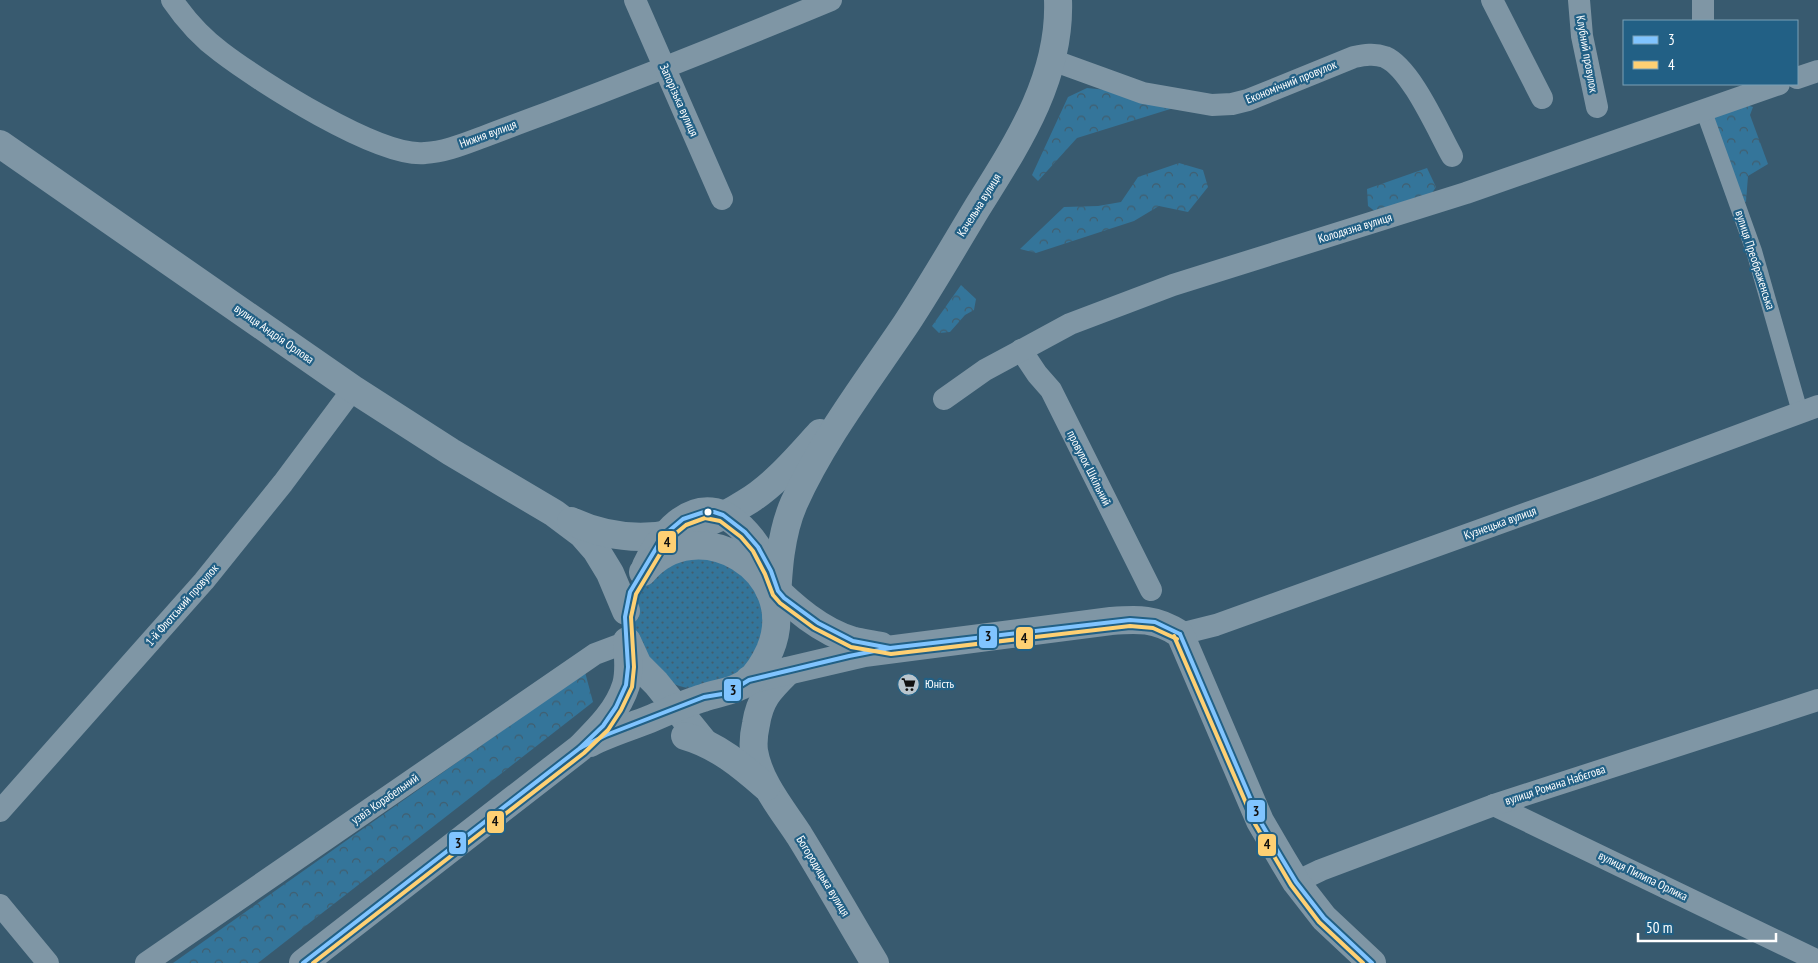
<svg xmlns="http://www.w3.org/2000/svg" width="1818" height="963" font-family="'PT Sans Narrow',sans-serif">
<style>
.grass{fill:url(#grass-dots)}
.forest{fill:url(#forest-crowns)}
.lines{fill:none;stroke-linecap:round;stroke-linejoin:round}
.pedestrian{stroke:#7f96a5;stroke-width:16}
.minor{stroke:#7f96a5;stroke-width:22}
.tertiary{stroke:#7f96a5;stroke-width:28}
.bus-1-casing{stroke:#226085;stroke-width:8}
.bus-2-casing{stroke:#226085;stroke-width:8}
.bus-1{stroke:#80c4ff;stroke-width:4}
.bus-2{stroke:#fed073;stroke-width:4}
.bus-dot{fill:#fff;stroke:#226085;stroke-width:2}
.labels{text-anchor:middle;stroke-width:4.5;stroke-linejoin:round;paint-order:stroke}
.street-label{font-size:12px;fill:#fff;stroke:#226085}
.poi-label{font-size:12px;fill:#fff;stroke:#226085;text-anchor:start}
.line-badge{stroke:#226085;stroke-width:2}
.pale-badge-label{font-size:14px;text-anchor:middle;font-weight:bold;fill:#111}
</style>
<defs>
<pattern id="grass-dots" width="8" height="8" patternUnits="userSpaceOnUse" patternTransform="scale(1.25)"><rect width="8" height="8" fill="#34759a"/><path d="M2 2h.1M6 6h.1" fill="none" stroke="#415e6f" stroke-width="1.8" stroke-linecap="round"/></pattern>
<pattern id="forest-crowns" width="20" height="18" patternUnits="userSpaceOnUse" patternTransform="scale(1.25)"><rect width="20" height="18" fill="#34759a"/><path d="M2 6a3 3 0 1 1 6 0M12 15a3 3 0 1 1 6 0" fill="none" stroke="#415e6f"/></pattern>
</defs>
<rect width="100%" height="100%" fill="#385a6f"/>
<!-- grass -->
<circle class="grass" cx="699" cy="623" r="66"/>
<!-- forest -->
<g class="forest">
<polygon points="1087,88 1107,90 1180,106 1077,138 1038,181 1032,175 1068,97"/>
<polygon points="1739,103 1753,107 1750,115 1768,164 1748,176 1746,202 1726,196 1705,132 1717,112"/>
<polygon points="1179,163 1203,170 1208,187 1188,212 1159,206 1134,221 1036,253 1020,249 1064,207 1098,206 1121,202 1138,177"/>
<polygon points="1427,168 1436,187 1432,193 1376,212 1368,206 1367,189"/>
<polygon points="961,285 976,299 974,310 965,315 950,332 939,333 932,326"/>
<polygon points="585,672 593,702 258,963 173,963"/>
</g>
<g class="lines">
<!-- pedestrian -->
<polyline class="pedestrian" points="1703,109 1754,251 1800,412"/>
<!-- minor -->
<g class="minor">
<path d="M 172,0 C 185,19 202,38 221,52 C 259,81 379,158 425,153 C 445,152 464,144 483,137 C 504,129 525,121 547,113 C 642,77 737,39 831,0"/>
<polyline points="635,0 722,199"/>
<polyline points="1492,0 1542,98"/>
<polyline points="1579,0 1582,36 1597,107"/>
<polyline points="1703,0 1703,21"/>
<path d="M 1052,60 L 1143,93 L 1212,105 L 1232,104 L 1248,100 L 1354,57 C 1364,55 1374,53 1385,57 C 1411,68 1438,131 1452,156"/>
<polyline points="1797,78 1818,71"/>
<polyline points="1021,350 1037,374 1051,390 1151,590"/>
<polyline points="944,399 985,370 1070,324 1173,285 1466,193 1779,84"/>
<polyline points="1180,634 1216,625 1597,488 1818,406"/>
<polyline points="1494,805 1818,961"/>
<polyline points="0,811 204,581 283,483 353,389"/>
<polyline points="1296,882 1321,870 1494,805 1818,700"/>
<polyline points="0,905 48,963"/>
<polyline points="146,963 595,654 627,642"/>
</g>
<!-- tertiary -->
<g class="tertiary">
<polyline points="0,144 353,389 451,452 554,513 582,534 596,550 610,573 626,611"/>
<path d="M 571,521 C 632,549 690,538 745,503 C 774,486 798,457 820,433"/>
<path d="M 646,566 C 657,541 683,506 715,512 C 742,518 766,556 774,580"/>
<path d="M 768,582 C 792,606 821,632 854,641 C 863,643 872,644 881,646"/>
<path d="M 776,615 C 778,578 779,537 794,503 C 823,439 867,382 906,324 C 931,286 954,246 977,208 C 1017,144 1061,78 1058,0"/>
<polyline points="627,641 638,665 656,683 703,741"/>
<path d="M 788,671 C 770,689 760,698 756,724 C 754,733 753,743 754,751 C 759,782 782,809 799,835 C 825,877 849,920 875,963"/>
<path d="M 749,680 L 864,653 L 1111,621 C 1138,619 1156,618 1180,634 L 1260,821 L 1281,857 L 1296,882 L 1324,918 L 1372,963"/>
<path d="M 685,736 C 717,745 742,766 766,787"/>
<path d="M 590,743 C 609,733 630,727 650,719 C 667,712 685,703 703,698 C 720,692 734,692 749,681 C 758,673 765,661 770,650 C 803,571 697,508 643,572"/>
<path d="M 303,963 L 580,748 C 598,730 618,711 626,685 C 630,671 628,656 627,642"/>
</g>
<defs>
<g id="bus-1">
<polyline points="1180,634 1260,821 1281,857 1296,882 1324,918 1372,963"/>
<polyline points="580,748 606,735 704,697 728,693 749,680 849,656 890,648"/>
<polyline points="303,963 580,748 603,726 616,707 626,685 628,667 625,617 630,592 664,535 683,519 704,512 714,512 723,515 745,532 758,547 771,571 778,591 784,598 818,623 853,641 890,648 1130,620 1155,622 1180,634"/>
</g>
<g id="bus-2">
<polyline points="1174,636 1255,824 1291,885 1319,922 1363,963"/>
<polyline points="313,963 584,753 608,730 621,710 632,687 634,667 631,617 636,594 669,539 686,525 705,518 720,521 741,537 753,551 765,574 773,595 780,603 814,628 851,647 891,654 1130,626 1153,628 1177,639"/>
</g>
</defs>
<!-- bus-1 casing -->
<use href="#bus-1" class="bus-1-casing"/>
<!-- bus-2 casing -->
<use href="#bus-2" class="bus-2-casing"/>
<!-- bus-1 -->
<use href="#bus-1" class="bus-1"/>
<!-- bus-2 -->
<use href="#bus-2" class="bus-2"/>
</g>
<!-- icons -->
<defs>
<symbol id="supermarket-disc" viewBox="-11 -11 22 22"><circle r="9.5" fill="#b9c5cd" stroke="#226085"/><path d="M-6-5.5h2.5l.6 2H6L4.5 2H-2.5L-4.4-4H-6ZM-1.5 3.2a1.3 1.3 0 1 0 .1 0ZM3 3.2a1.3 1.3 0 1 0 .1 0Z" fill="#111"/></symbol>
</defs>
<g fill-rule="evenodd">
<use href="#supermarket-disc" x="896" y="672" width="25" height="25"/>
</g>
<!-- markers -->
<circle class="bus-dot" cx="708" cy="512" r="4.5"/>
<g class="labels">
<!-- street labels -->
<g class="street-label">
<text transform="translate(1587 54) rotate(80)" y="4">Клубний провулок</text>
<text transform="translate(1291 82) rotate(-22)" y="4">Економічний провулок</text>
<text transform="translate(679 100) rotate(66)" y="4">Запорізька вулиця</text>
<text transform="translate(488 134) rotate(-20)" y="4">Нижня вулиця</text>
<text transform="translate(979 205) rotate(-58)" y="4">Качельна вулиця</text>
<text transform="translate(1355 228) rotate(-17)" y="4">Колодязна вулиця</text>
<text transform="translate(1755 260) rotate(72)" y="4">вулиця Преображенська</text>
<text transform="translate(274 334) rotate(35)" y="4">вулиця Андрія Орлова</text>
<text transform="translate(1089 468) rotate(63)" y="4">провулок Шкільний</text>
<text transform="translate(1500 523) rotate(-20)" y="4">Кузнецька вулиця</text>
<text transform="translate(182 605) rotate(-49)" y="4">1-й Флотський провулок</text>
<text transform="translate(1555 785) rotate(-18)" y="4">вулиця Романа Набєгова</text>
<text transform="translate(385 799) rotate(-35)" y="4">узвіз Корабельний</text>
<text transform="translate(823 876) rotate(59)" y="4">Богородицька вулиця</text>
<text transform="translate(1643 876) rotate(26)" y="4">вулиця Пилипа Орлика</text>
</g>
<!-- poi labels -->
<g class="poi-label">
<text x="925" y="688">Юність</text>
</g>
</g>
<g class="line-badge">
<rect x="657" y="530" width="20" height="24" rx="5" fill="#fed073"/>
<rect x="978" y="625" width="20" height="24" rx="5" fill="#80c4ff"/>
<rect x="1015" y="626" width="19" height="24" rx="5" fill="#fed073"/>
<rect x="723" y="678" width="19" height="24" rx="5" fill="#80c4ff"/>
<rect x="1246" y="799" width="20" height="24" rx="5" fill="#80c4ff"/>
<rect x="486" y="810" width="19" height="24" rx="5" fill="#fed073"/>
<rect x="448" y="831" width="19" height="24" rx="5" fill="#80c4ff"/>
<rect x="1257" y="833" width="20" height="24" rx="5" fill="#fed073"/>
</g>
<g class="pale-badge-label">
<text x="667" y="547">4</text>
<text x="988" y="641">3</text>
<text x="1024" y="643">4</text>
<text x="733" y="695">3</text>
<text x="1256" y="816">3</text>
<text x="495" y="826">4</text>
<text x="458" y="848">3</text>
<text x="1267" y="849">4</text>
</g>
<!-- legend -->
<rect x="1623" y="20" width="175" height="65" fill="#226085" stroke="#7aa0b6"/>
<rect x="1633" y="36" width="25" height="8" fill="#80c4ff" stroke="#7aa0b6"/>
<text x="1668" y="45" font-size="15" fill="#ffffff">3</text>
<rect x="1633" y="61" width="25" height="8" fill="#fed073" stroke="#7aa0b6"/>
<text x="1668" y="70" font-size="15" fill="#ffffff">4</text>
<!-- scale -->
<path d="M1638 933v8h138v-8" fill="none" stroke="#ffffff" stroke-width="2.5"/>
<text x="1646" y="933" font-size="15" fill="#ffffff" stroke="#226085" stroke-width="4" paint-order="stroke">50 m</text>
</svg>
